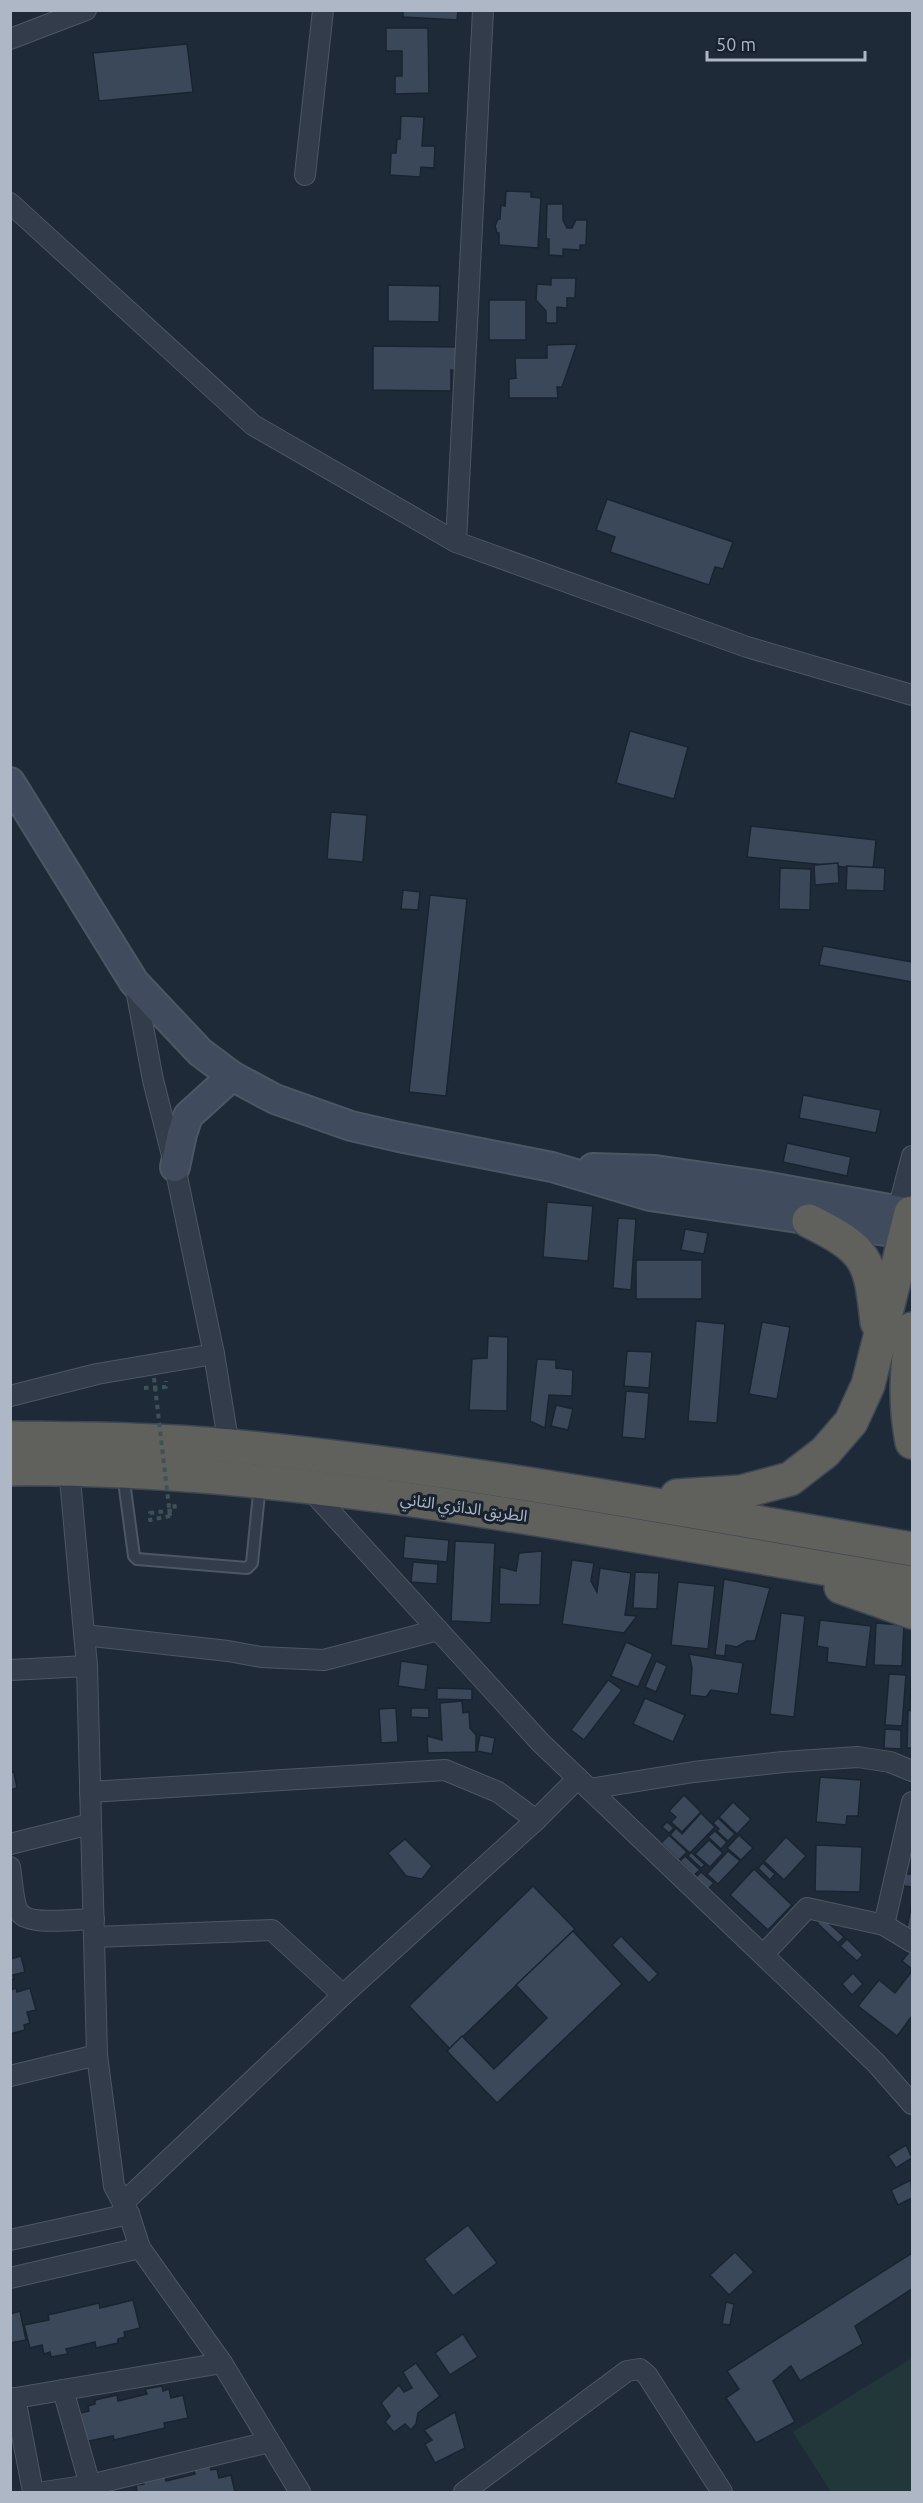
<svg xmlns="http://www.w3.org/2000/svg" width="923" height="2503" font-family="Ubuntu,'Noto Sans Arabic',sans-serif">
<style>
.green{fill:#21373a}
.building{fill:#3b4859;stroke:#1a2330;stroke-width:1.5}
.lines{fill:none;stroke-linecap:round;stroke-linejoin:round}
.service-casing{stroke:#4d5764;stroke-width:14}
.minor-casing{stroke:#4d5764;stroke-width:22}
.secondary-casing{stroke:#4d5764;stroke-width:32}
.trunk-casing{stroke:#3d4754;stroke-width:36}
.path{stroke:#3c5355;stroke-width:4;stroke-dasharray:4.5 4.5;stroke-linecap:butt}
.service{stroke:#333c4a;stroke-width:10}
.minor{stroke:#333c4a;stroke-width:20}
.secondary{stroke:#404b5d;stroke-width:28}
.trunk{stroke:#60605c;stroke-width:33}
.path-bridge{stroke:#3c5355;stroke-width:4;stroke-dasharray:4.5 4.5;stroke-linecap:butt}
.labels{text-anchor:middle;stroke-width:6;stroke-linejoin:round;paint-order:stroke}
.street-label{font-size:16px;fill:#adb7c6;stroke:#18212e}
</style>
<rect width="100%" height="100%" fill="#1f2a39"/>
<!-- green -->
<polygon class="green" points="912,2358 912,2492 831,2492 793,2432"/>
<!-- building -->
<g class="building">
<polygon points="403,10 458,10 457,20 403,17"/>
<polygon points="386,28 428,28 429,93 395,94 395,76 402,76 402,51 386,51"/>
<polygon points="187,44 193,92 99,101 93,53"/>
<polygon points="401,116 424,117 422,146 435,146 434,168 421,167 420,177 390,175 391,153 396,153 397,139 400,139"/>
<polygon points="506,191 531,192 531,197 541,198 538,248 499,245 499,233 497,233 495,226 498,219 500,219 501,205 505,206"/>
<polygon points="547,204 563,204 563,220 567,228 572,228 576,220 587,220 586,245 580,245 580,250 563,249 563,256 549,255 549,239 546,239"/>
<polygon points="551,278 576,278 575,298 567,298 567,308 557,307 557,323 546,323 546,311 536,300 537,284 551,285"/>
<polygon points="388,285 440,286 439,322 388,321"/>
<rect x="489" y="300" width="37" height="40"/>
<polygon points="577,344 562,387 557,387 558,398 509,398 509,379 516,378 515,358 547,358 547,345"/>
<polygon points="373,346 457,347 456,371 451,370 451,391 373,390"/>
<polygon points="607,499 733,542 723,569 715,567 709,585 610,552 615,537 596,530"/>
<polygon points="630,731 688,747 674,799 616,783"/>
<polygon points="331,812 367,815 363,862 327,859"/>
<polygon points="751,826 876,840 873,870 747,857"/>
<polygon points="838,863 839,883 815,885 814,865"/>
<polygon points="847,866 885,868 884,891 846,890"/>
<polygon points="780,868 811,869 810,910 779,909"/>
<polygon points="403,890 420,892 418,910 401,909"/>
<polygon points="430,895 467,899 446,1096 409,1092"/>
<polygon points="823,946 912,962 912,982 819,965"/>
<polygon points="803,1095 881,1110 876,1133 799,1118"/>
<polygon points="787,1143 851,1157 847,1176 783,1162"/>
<polygon points="547,1202 593,1206 588,1261 543,1257"/>
<polygon points="618,1218 636,1219 631,1290 613,1288"/>
<polygon points="685,1229 708,1233 704,1254 681,1250"/>
<rect x="636" y="1260" width="66" height="39"/>
<polygon points="696,1321 725,1324 717,1423 688,1421"/>
<polygon points="762,1322 790,1327 777,1399 749,1394"/>
<polygon points="488,1336 508,1337 507,1411 469,1410 472,1359 487,1358"/>
<polygon points="627,1351 652,1352 649,1388 624,1386"/>
<polygon points="537,1359 556,1360 556,1368 573,1370 572,1396 549,1395 545,1428 530,1421"/>
<polygon points="626,1391 649,1393 645,1439 622,1437"/>
<polygon points="556,1405 573,1409 568,1430 551,1426"/>
<polygon points="405,1536 449,1540 447,1562 403,1558"/>
<polygon points="455,1541 495,1543 491,1623 451,1621"/>
<polygon points="542,1551 540,1605 499,1604 500,1567 516,1571 519,1553"/>
<polygon points="572,1560 594,1563 591,1581 597,1592 600,1568 631,1573 625,1615 637,1616 624,1633 562,1624"/>
<polygon points="413,1562 438,1564 437,1584 411,1582"/>
<polygon points="635,1572 659,1573 657,1609 633,1608"/>
<polygon points="724,1579 770,1588 755,1641 747,1641 737,1647 726,1645 725,1656 715,1655"/>
<polygon points="678,1582 715,1586 708,1649 671,1645"/>
<polygon points="781,1613 805,1616 794,1717 770,1714"/>
<polygon points="820,1620 871,1626 866,1667 827,1662 828,1648 817,1646"/>
<polygon points="876,1623 904,1625 902,1666 874,1665"/>
<polygon points="626,1642 653,1654 638,1687 611,1676"/>
<polygon points="689,1654 743,1663 738,1694 711,1690 706,1697 690,1695 692,1668"/>
<polygon points="401,1661 428,1665 425,1690 398,1686"/>
<polygon points="656,1661 667,1666 656,1692 645,1687"/>
<polygon points="889,1674 906,1675 902,1726 885,1725"/>
<polygon points="911,1677 912,1677 912,1706 910,1706"/>
<polygon points="608,1680 622,1690 584,1740 571,1730"/>
<polygon points="437,1688 472,1689 472,1700 437,1699"/>
<polygon points="645,1698 685,1715 673,1742 633,1724"/>
<polygon points="462,1701 463,1713 469,1712 470,1728 476,1735 476,1752 428,1753 427,1736 442,1740 440,1703"/>
<polygon points="396,1708 398,1742 381,1743 379,1709"/>
<polygon points="411,1708 429,1708 429,1718 411,1717"/>
<polygon points="908,1710 912,1711 912,1748 907,1748"/>
<polygon points="885,1729 901,1730 901,1749 884,1748"/>
<polygon points="480,1735 495,1738 492,1754 477,1751"/>
<polygon points="14,1772 17,1788 10,1790 10,1773"/>
<polygon points="820,1777 861,1780 858,1816 847,1816 846,1825 816,1822"/>
<polygon points="684,1795 701,1812 682,1832 671,1822 676,1817 669,1811"/>
<polygon points="733,1802 751,1819 737,1834 719,1817"/>
<polygon points="701,1813 715,1827 690,1853 670,1835 676,1828 682,1834"/>
<polygon points="718,1818 735,1834 728,1841 717,1831 719,1829 713,1823"/>
<polygon points="667,1822 674,1828 669,1833 662,1827"/>
<polygon points="715,1831 727,1842 721,1849 708,1837"/>
<polygon points="669,1835 687,1852 679,1860 661,1843"/>
<polygon points="739,1835 753,1848 741,1860 727,1848"/>
<polygon points="786,1837 806,1856 784,1880 764,1861"/>
<polygon points="405,1839 432,1866 422,1879 406,1876 388,1853"/>
<polygon points="709,1840 723,1853 710,1867 695,1854"/>
<polygon points="816,1845 862,1847 860,1892 815,1891"/>
<polygon points="728,1851 740,1861 718,1884 707,1874"/>
<polygon points="691,1852 705,1865 701,1868 688,1856"/>
<polygon points="685,1856 700,1870 694,1875 680,1861"/>
<polygon points="763,1863 775,1874 770,1880 758,1868"/>
<polygon points="912,1867 912,1887 904,1886 905,1874 911,1874"/>
<polygon points="754,1869 792,1905 768,1930 730,1895"/>
<polygon points="701,1872 714,1883 707,1890 694,1879"/>
<polygon points="533,1886 575,1929 450,2049 409,2006"/>
<polygon points="912,1903 912,1934 906,1932"/>
<polygon points="822,1917 844,1937 838,1943 817,1923"/>
<polygon points="573,1931 622,1984 497,2103 447,2051 462,2036 494,2069 547,2018 516,1985"/>
<polygon points="621,1936 658,1974 649,1983 612,1945"/>
<polygon points="847,1939 863,1955 857,1961 840,1946"/>
<polygon points="912,1948 912,1969 902,1961"/>
<polygon points="21,1956 25,1972 13,1975 14,1979 10,1980 10,1959"/>
<polygon points="912,1971 912,2016 897,2036 858,2006 879,1980 895,1993"/>
<polygon points="853,1973 863,1984 852,1995 842,1984"/>
<polygon points="16,1988 17,1992 30,1988 36,2010 27,2012 30,2023 24,2025 25,2030 10,2034 10,1990"/>
<polygon points="906,2145 912,2158 896,2168 888,2156"/>
<polygon points="911,2180 912,2198 898,2205 891,2190"/>
<polygon points="468,2225 497,2263 453,2296 424,2259"/>
<polygon points="735,2252 754,2272 729,2295 710,2275"/>
<polygon points="912,2253 912,2289 855,2326 863,2344 800,2381 791,2366 773,2381 795,2422 756,2443 726,2398 739,2389 727,2371"/>
<polygon points="133,2300 140,2328 124,2332 125,2337 118,2339 118,2343 96,2348 95,2342 66,2349 68,2354 51,2357 50,2352 44,2354 42,2345 30,2348 24,2325 49,2320 48,2315 99,2303 100,2308"/>
<polygon points="726,2302 734,2304 730,2325 722,2324"/>
<polygon points="20,2311 26,2340 10,2343 10,2314"/>
<polygon points="463,2334 478,2357 450,2375 435,2353"/>
<polygon points="416,2363 440,2396 418,2413 416,2424 411,2430 405,2424 394,2432 385,2422 390,2416 381,2403 399,2385 404,2392 412,2388 403,2372"/>
<polygon points="162,2386 163,2391 169,2389 171,2398 183,2395 188,2418 164,2423 165,2428 114,2440 113,2436 80,2443 73,2415 89,2411 88,2406 95,2404 95,2400 117,2395 118,2401 147,2394 145,2389"/>
<polygon points="455,2412 465,2448 435,2463 425,2444 432,2440 424,2430"/>
<polygon points="210,2466 211,2470 217,2469 219,2478 231,2475 235,2492 129,2492 137,2491 136,2485 144,2484 143,2480 165,2475 166,2481 195,2474 193,2469"/>
</g>
<g class="lines">
<defs>
<polyline id="service" points="123,1474 134,1556 137,1559 247,1568 252,1563 260,1484"/>
<g id="minor">
<polyline points="10,39 86,10"/>
<polyline points="305,175 323,10"/>
<polyline points="10,203 253,425 456,542 747,647 912,695"/>
<polyline points="456,542 483,10"/>
<polyline points="135,984 153,1080 175,1167 214,1354 229,1446"/>
<polyline points="898,1210 912,1156"/>
<polyline points="10,1396 97,1374 214,1354"/>
<polyline points="69,1468 87,1666 97,2055 114,2186 129,2214 140,2248 222,2363 300,2492"/>
<polyline points="308,1487 540,1742 876,2063 912,2104"/>
<polyline points="84,1635 228,1651 261,1657 324,1660 438,1630"/>
<polyline points="10,1670 87,1666"/>
<polyline points="589,1789 694,1772 783,1762 858,1757 890,1762 912,1771"/>
<polyline points="90,1792 445,1770 498,1792 536,1820"/>
<polyline points="10,1844 90,1824"/>
<path d="M 10,1867 C 12,1878 13,1906 20,1913 C 30,1926 78,1919 94,1919"/>
<polyline points="884,1925 912,1942"/>
<polyline points="95,1937 272,1930 343,1995"/>
<polyline points="763,1955 807,1908 884,1925 912,1802"/>
<polyline points="10,2076 97,2055"/>
<polyline points="123,2203 343,1995 536,1820 578,1778"/>
<polyline points="10,2240 129,2214"/>
<polyline points="10,2278 140,2248"/>
<polyline points="63,2390 92,2492"/>
<polyline points="15,2398 33,2492"/>
<polyline points="10,2399 222,2363"/>
<polyline points="44,2492 90,2485 269,2442"/>
<polyline points="464,2492 627,2371 640,2369 647,2375 722,2492"/>
</g>
<g id="secondary">
<polyline points="10,782 134,982 200,1052 232,1076 275,1099 351,1126 399,1137 552,1167 650,1196 906,1234"/>
<polyline points="175,1167 182,1134 188,1116 232,1076"/>
<polyline points="593,1168 655,1170 764,1186 911,1213"/>
</g>
<g id="trunk">
<path d="M 809,1221 C 867,1250 870,1258 877,1322"/>
<path d="M 912,1329 C 907,1370 904,1401 912,1442"/>
<path d="M 10,1438 C 84,1439 157,1439 230,1446 C 459,1467 686,1511 912,1549"/>
<path d="M 10,1469 C 141,1467 269,1481 398,1498 C 570,1522 741,1555 912,1583"/>
<polyline points="677,1496 741,1492 790,1479 825,1452 851,1422 868,1385 911,1213"/>
<polyline points="841,1587 912,1612"/>
</g>
</defs>
<!-- service casing -->
<use href="#service" class="service-casing"/>
<!-- minor casing -->
<use href="#minor" class="minor-casing"/>
<!-- secondary casing -->
<use href="#secondary" class="secondary-casing"/>
<!-- trunk casing -->
<use href="#trunk" class="trunk-casing"/>
<!-- path -->
<g class="path">
<polyline points="144,1388 166,1387 166,1381"/>
<polyline points="170,1516 150,1520 150,1513 175,1510 174,1500"/>
</g>
<!-- service -->
<use href="#service" class="service"/>
<!-- minor -->
<use href="#minor" class="minor"/>
<!-- secondary -->
<use href="#secondary" class="secondary"/>
<!-- trunk -->
<use href="#trunk" class="trunk"/>
<!-- path-bridge -->
<polyline class="path-bridge" points="154,1378 170,1516"/>
</g>
<g class="labels">
<!-- street labels -->
<g class="street-label">
<text transform="translate(464 1507) rotate(8)" y="6">الطريق الدائري الثاني</text>
</g>
</g>
<!-- border -->
<rect width="923" height="2503" fill="none" stroke="#adb7c6" stroke-width="24"/>
<!-- scale -->
<path d="M707 51v9h158v-9" fill="none" stroke="#adb7c6" stroke-width="3"/>
<text x="716" y="51" font-size="18" fill="#adb7c6" stroke="#18212e" stroke-width="4.5" paint-order="stroke">50 m</text>
</svg>
